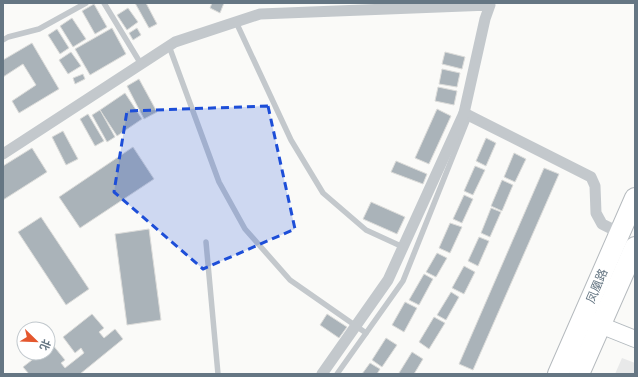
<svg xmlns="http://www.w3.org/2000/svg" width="638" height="377" font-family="'IBM Plex Sans','Noto Sans SC',sans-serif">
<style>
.built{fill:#e8e9e9}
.building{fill:#aab3b9;stroke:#dcdcda}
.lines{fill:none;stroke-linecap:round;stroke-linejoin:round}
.secondary-casing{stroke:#b3babf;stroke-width:18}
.highway-casing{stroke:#b4b9bd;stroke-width:22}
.lane{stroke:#c3c8cc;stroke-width:5.5}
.street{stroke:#c3c8cc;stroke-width:11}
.secondary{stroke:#fff;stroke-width:16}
.highway{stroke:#fff;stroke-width:20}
.marked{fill:#1d4ed8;fill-opacity:0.2;stroke:#1d4ed8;stroke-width:3;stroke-dasharray:8 5;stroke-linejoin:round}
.labels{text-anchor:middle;stroke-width:4;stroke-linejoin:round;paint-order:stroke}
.street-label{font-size:12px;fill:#657683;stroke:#fff}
</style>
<rect width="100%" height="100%" fill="#fafaf8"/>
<!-- built -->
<polygon class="built" points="622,358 635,363 635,374 615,374"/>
<!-- building -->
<g class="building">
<polygon points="135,3 146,3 157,24 149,28"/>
<polygon points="212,3 224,3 220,13 210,8"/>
<polygon points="94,4 107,27 95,34 82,11"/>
<polygon points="128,8 138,22 127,30 117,15"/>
<polygon points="72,18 86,39 73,47 60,26"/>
<polygon points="112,28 126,54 90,75 75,49"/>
<polygon points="137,28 141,35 133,40 129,33"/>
<polygon points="57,29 69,48 60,54 48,35"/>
<polygon points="32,43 59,89 19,113 12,101 36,85 23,64 3,77 3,60"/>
<polygon points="71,52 81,66 68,74 59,60"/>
<polygon points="445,52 465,57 462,69 442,64"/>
<polygon points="442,69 460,73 457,87 439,84"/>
<polygon points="83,74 85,79 75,84 73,78"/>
<polygon points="139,79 157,112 144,119 127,86"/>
<polygon points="438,87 457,91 454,105 435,101"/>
<polygon points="125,93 142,119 117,136 100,110"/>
<polygon points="437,109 451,116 429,164 415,158"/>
<polygon points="100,110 115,137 107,142 92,115"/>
<polygon points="88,114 104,141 95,146 80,119"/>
<polygon points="63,131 78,159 66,165 52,137"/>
<polygon points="486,138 496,143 486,166 476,161"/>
<polygon points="133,147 154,179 80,228 59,197"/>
<polygon points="32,148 47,172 3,200 3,166"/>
<polygon points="514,153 526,159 515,182 504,177"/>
<polygon points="396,161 427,174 423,184 391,172"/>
<polygon points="475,166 485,170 473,195 464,191"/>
<polygon points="544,168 559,174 473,370 459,364"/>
<polygon points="502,180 513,185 502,211 491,206"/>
<polygon points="464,195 473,199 462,223 453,219"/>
<polygon points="371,202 405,217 397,234 363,219"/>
<polygon points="491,208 501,212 490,237 481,233"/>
<polygon points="41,217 89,289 66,305 18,232"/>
<polygon points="450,223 462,227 450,253 439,248"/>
<polygon points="149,229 161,320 127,325 115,234"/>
<polygon points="479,237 489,241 478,266 468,261"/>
<polygon points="437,253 447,258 436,277 426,272"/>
<polygon points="464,266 475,272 464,294 452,288"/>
<polygon points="424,274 433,279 419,305 409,300"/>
<polygon points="451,292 459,297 446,320 437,315"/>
<polygon points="405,302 417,308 404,332 392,325"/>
<polygon points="92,314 104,328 99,332 104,338 115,329 123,339 80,374 29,374 23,367 41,353 48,353 48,347 52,344 65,360 61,363 65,368 84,353 81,348 75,353 63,337"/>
<polygon points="327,314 347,327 339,338 320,325"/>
<polygon points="434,317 445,323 429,349 419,342"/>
<polygon points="386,338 397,345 382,367 372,360"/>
<polygon points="412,352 423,359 414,374 400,374 399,373"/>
<polygon points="370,363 380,369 377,374 362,374"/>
</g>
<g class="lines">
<defs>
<polyline id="secondary" points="590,321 635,339"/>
<g id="highway">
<polyline points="558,374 635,198"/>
<polyline points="579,374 635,247"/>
</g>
</defs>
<!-- secondary casing -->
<use href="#secondary" class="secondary-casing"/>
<!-- highway casing -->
<use href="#highway" class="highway-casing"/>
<!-- lane -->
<g class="lane">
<polyline points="104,3 141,64"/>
<polyline points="236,22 291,140 323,193 366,230 403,247"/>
<polyline points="3,40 8,37 39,29 86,3"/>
<polyline points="169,46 219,182 245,229 290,280 366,333"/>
<polyline points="206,242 218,374"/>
<polyline points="337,374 403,281 469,116"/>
</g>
<!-- street -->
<g class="street">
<polyline points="464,113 591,177 595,186 596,213 602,224 620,233"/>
<polyline points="3,154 175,42 260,14 490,5 485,19 464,113 388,280 322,374"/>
</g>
<!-- secondary -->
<use href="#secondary" class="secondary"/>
<!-- highway -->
<use href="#highway" class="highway"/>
</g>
<!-- marked area -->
<path class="marked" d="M 268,106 L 295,229 L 203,269 L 114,192 L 127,111 Z"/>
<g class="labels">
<!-- street labels -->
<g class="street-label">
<text transform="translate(597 286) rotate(-67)" y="4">凤凰路</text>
</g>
</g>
<!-- border -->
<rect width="638" height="377" fill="none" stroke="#657683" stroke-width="8"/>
<!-- north arrow -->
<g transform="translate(36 341) rotate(113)"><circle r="19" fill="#ffffff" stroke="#c1c8cd"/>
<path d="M0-3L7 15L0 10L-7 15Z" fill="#e4572e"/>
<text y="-6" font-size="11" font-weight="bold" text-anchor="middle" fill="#657683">北</text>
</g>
</svg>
